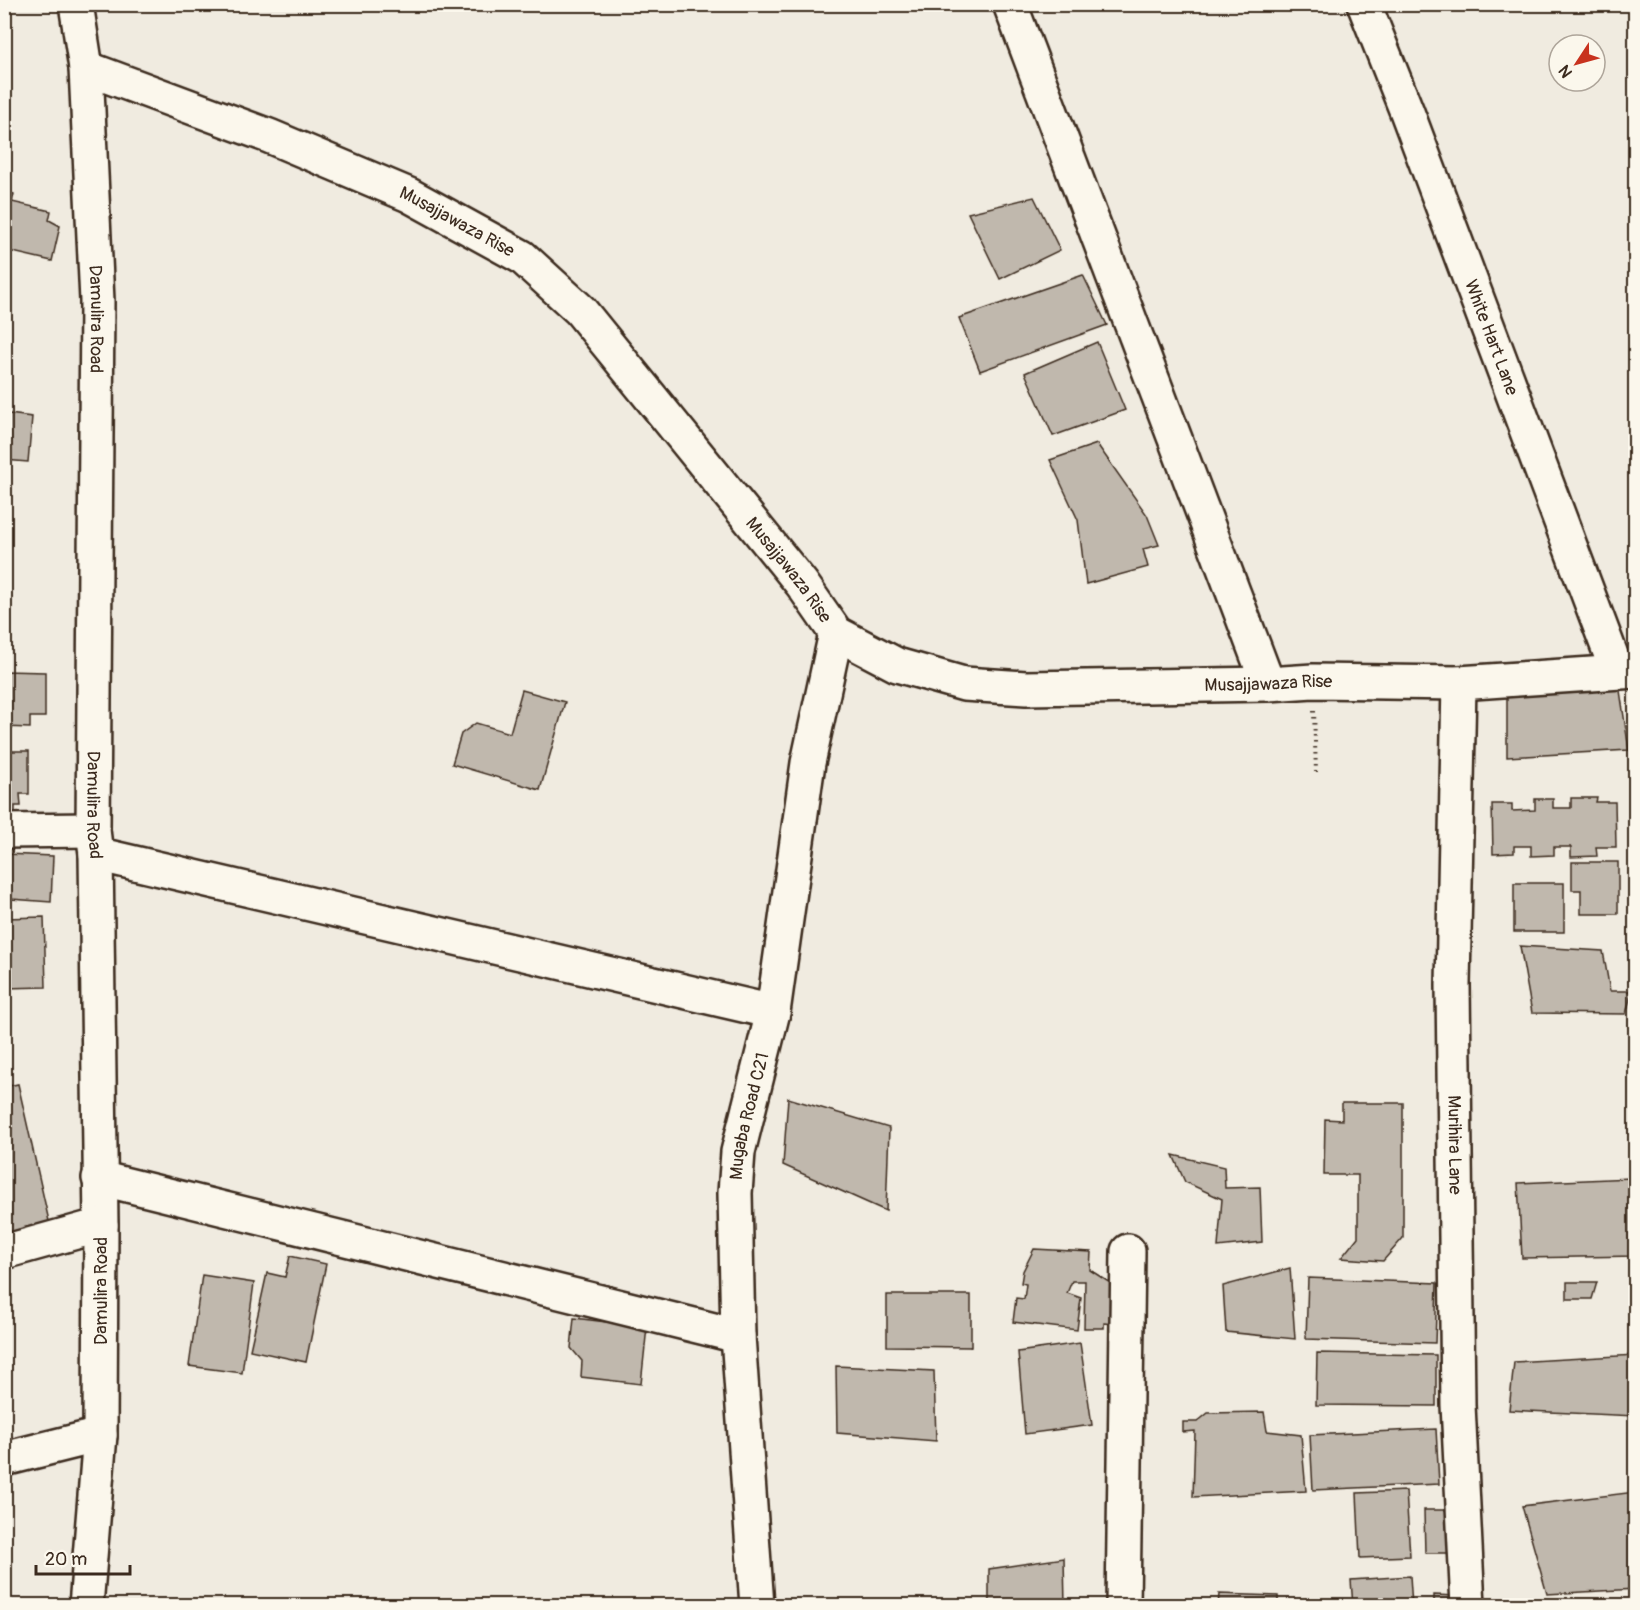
<svg xmlns="http://www.w3.org/2000/svg" width="1640" height="1610" font-family="Pangolin,sans-serif">
<style>
.building{fill:#c0b8ad;stroke:#3b2a1e;stroke-width:1.5}
.lines{fill:none;stroke-linecap:round;stroke-linejoin:round}
.minor-casing{stroke:#3b2a1e;stroke-width:38}
.path{stroke:#3b2a1e;stroke-width:4;stroke-dasharray:1.5 4.5;stroke-linecap:butt}
.minor{stroke:#fbf7ec;stroke-width:33}
.labels{text-anchor:middle;stroke-width:4.5;stroke-linejoin:round;paint-order:stroke}
.street-label{font-size:18px;fill:#3b2a1e;stroke:#fbf7ec}
</style>
<rect width="100%" height="100%" fill="#f0ebe0"/>
<filter id="ink" filterUnits="userSpaceOnUse"><feTurbulence type="fractalNoise" baseFrequency=".0167" numOctaves="2"/><feDisplacementMap in="SourceGraphic" scale="12" xChannelSelector="R" yChannelSelector="G"/><feConvolveMatrix kernelMatrix="1 2 1 2 8 2 1 2 1" color-interpolation-filters="sRGB"/></filter>
<g filter="url(#ink)">
<!-- building -->
<g class="building">
<polygon points="4,191 14,194 12,202 51,211 49,220 60,226 52,261 4,250"/>
<polygon points="1034,197 1060,250 1000,279 968,213"/>
<polygon points="1083,275 1107,325 980,371 959,318"/>
<polygon points="1097,342 1125,410 1053,436 1025,373"/>
<polygon points="4,403 9,403 9,414 32,417 28,462 4,460"/>
<polygon points="1097,444 1147,515 1159,545 1143,549 1148,567 1086,584 1078,520 1050,460"/>
<polygon points="4,671 45,672 45,717 30,717 30,728 4,727"/>
<polygon points="1617,671 1629,750 1507,757 1507,680"/>
<polygon points="522,690 565,702 540,790 452,764 461,734 476,723 510,733"/>
<polygon points="4,751 29,751 29,794 20,794 21,806 15,806 15,819 4,819"/>
<polygon points="1571,798 1597,798 1596,802 1615,802 1616,847 1596,847 1597,856 1571,857 1571,847 1554,847 1554,855 1531,856 1531,846 1514,846 1514,853 1493,854 1492,804 1512,804 1512,811 1535,810 1535,799 1553,799 1553,808 1571,808"/>
<polygon points="4,854 53,856 51,902 11,899 11,883 4,882"/>
<polygon points="1572,862 1618,862 1618,914 1581,914 1581,890 1572,890"/>
<rect x="1514" y="883" width="50" height="49"/>
<polygon points="44,917 46,987 4,988 4,918"/>
<polygon points="1520,946 1603,951 1610,991 1632,991 1626,1014 1532,1013"/>
<polygon points="18,1084 51,1230 4,1240 4,1087"/>
<polygon points="788,1098 889,1128 886,1211 783,1165"/>
<polygon points="1342,1103 1403,1103 1403,1238 1383,1261 1341,1258 1358,1237 1358,1175 1324,1175 1325,1119 1342,1120"/>
<polygon points="1173,1155 1224,1167 1225,1188 1260,1187 1262,1242 1218,1247 1222,1199 1185,1182"/>
<polygon points="1631,1178 1636,1231 1636,1256 1522,1258 1518,1183"/>
<polygon points="1034,1249 1091,1252 1090,1270 1115,1286 1115,1324 1104,1323 1104,1328 1084,1328 1085,1281 1072,1281 1067,1293 1081,1298 1077,1330 1013,1322 1016,1298 1024,1299 1026,1284 1021,1283 1023,1271"/>
<polygon points="290,1256 326,1264 306,1362 250,1350 267,1273 285,1277"/>
<polygon points="1290,1268 1295,1339 1226,1332 1223,1286"/>
<polygon points="202,1275 254,1283 242,1373 189,1366"/>
<polygon points="1308,1278 1437,1283 1435,1343 1306,1339"/>
<polygon points="1567,1282 1597,1282 1592,1299 1567,1299"/>
<polygon points="887,1295 971,1295 971,1347 887,1346"/>
<polygon points="574,1318 647,1327 641,1384 581,1377 582,1361 571,1348"/>
<polygon points="1080,1343 1092,1425 1025,1434 1018,1352"/>
<polygon points="1317,1353 1436,1355 1436,1406 1316,1405"/>
<polygon points="1636,1355 1636,1416 1509,1410 1514,1362"/>
<polygon points="836,1366 934,1371 936,1441 837,1433"/>
<polygon points="1264,1412 1267,1431 1301,1435 1306,1491 1193,1497 1195,1431 1183,1432 1183,1422 1197,1422 1208,1413"/>
<polygon points="1436,1429 1439,1484 1313,1490 1310,1435"/>
<polygon points="1406,1491 1410,1556 1360,1558 1357,1493"/>
<polygon points="1635,1492 1636,1589 1547,1594 1522,1506"/>
<polygon points="1424,1510 1451,1510 1451,1553 1425,1553"/>
<polygon points="1064,1558 1065,1606 989,1606 989,1569"/>
<polygon points="1410,1576 1412,1606 1353,1606 1351,1580"/>
<polygon points="1219,1594 1278,1596 1278,1606 1218,1606"/>
<polygon points="1434,1595 1458,1596 1458,1606 1434,1606"/>
</g>
<g class="lines">
<defs>
<g id="minor">
<path id="s1" d="M 76,4 L 86,68 L 97,301 L 93,830 L 96,854 L 101,1225 L 100,1435 L 86,1606"/>
<polyline points="1010,4 1268,684"/>
<path id="s2" d="M 1364,4 L 1407,112 L 1617,671"/>
<path id="s3" d="M 86,68 L 269,136 L 409,195 L 522,257 L 580,310 L 802,584 L 836,633 L 897,665 L 964,684 L 1026,688 L 1268,684 L 1313,681 L 1459,683 L 1636,671"/>
<path id="s4" d="M 1459,683 L 1453,985 L 1458,1405 L 1468,1606"/>
<polyline points="4,831 93,830"/>
<polyline points="96,854 773,1012"/>
<polyline points="99,1178 738,1336"/>
<polyline points="4,1252 101,1225"/>
<polyline points="4,1459 100,1435"/>
<path id="s5" d="M 757,1606 L 738,1336 L 735,1193 L 738,1152 L 773,1012 L 808,763 L 836,633"/>
<polyline points="1123,1606 1128,1251"/>
</g>
</defs>
<!-- minor casing -->
<use href="#minor" class="minor-casing"/>
<!-- path -->
<polyline class="path" points="1314,711 1316,772"/>
<!-- minor -->
<use href="#minor" class="minor"/>
</g>
</g>
<g class="labels">
<!-- street labels -->
<g class="street-label">
<text dy="6" stroke="none"><textPath href="#s3" startOffset="402">Musajjawaza Rise</textPath></text>
<text dy="6" stroke="none"><textPath href="#s1" startOffset="316">Damulira Road</textPath></text>
<text dy="6" stroke="none"><textPath href="#s2" startOffset="357">White Hart Lane</textPath></text>
<text dy="6" stroke="none"><textPath href="#s3" startOffset="888">Musajjawaza Rise</textPath></text>
<text dy="6" stroke="none"><textPath href="#s3" startOffset="1410">Musajjawaza Rise</textPath></text>
<text dy="6" stroke="none"><textPath href="#s1" startOffset="802">Damulira Road</textPath></text>
<text dy="6" stroke="none"><textPath href="#s5" startOffset="492">Mugaba Road C21</textPath></text>
<text dy="6" stroke="none"><textPath href="#s4" startOffset="462">Murihira Lane</textPath></text>
<text transform="translate(101 1291) rotate(-90)" y="6">Damulira Road</text>
</g>
</g>
<!-- margin -->
<rect width="1640" height="1610" fill="none" stroke="#fbf7ec" stroke-width="24"/>
<rect x="12" y="12" width="1616" height="1586" fill="none" stroke="#3b2a1e" stroke-width="2" filter="url(#ink)"/>
<!-- north arrow -->
<g transform="translate(1577 63) rotate(234)"><circle r="28" fill="#fbf7ec" stroke="#aea59a" stroke-width="1.5"/>
<path d="M0-4.5L10 22L0 15L-10 22Z" fill="#c8321e"/>
<text y="-9" font-size="16" font-weight="bold" text-anchor="middle" fill="#3b2a1e">N</text>
</g>
<!-- scale -->
<path d="M36 1565v9h94v-9" fill="none" stroke="#3b2a1e" stroke-width="3"/>
<text x="45" y="1565" font-size="18" fill="#3b2a1e" stroke="#fbf7ec" stroke-width="4.5" paint-order="stroke">20 m</text>
</svg>
